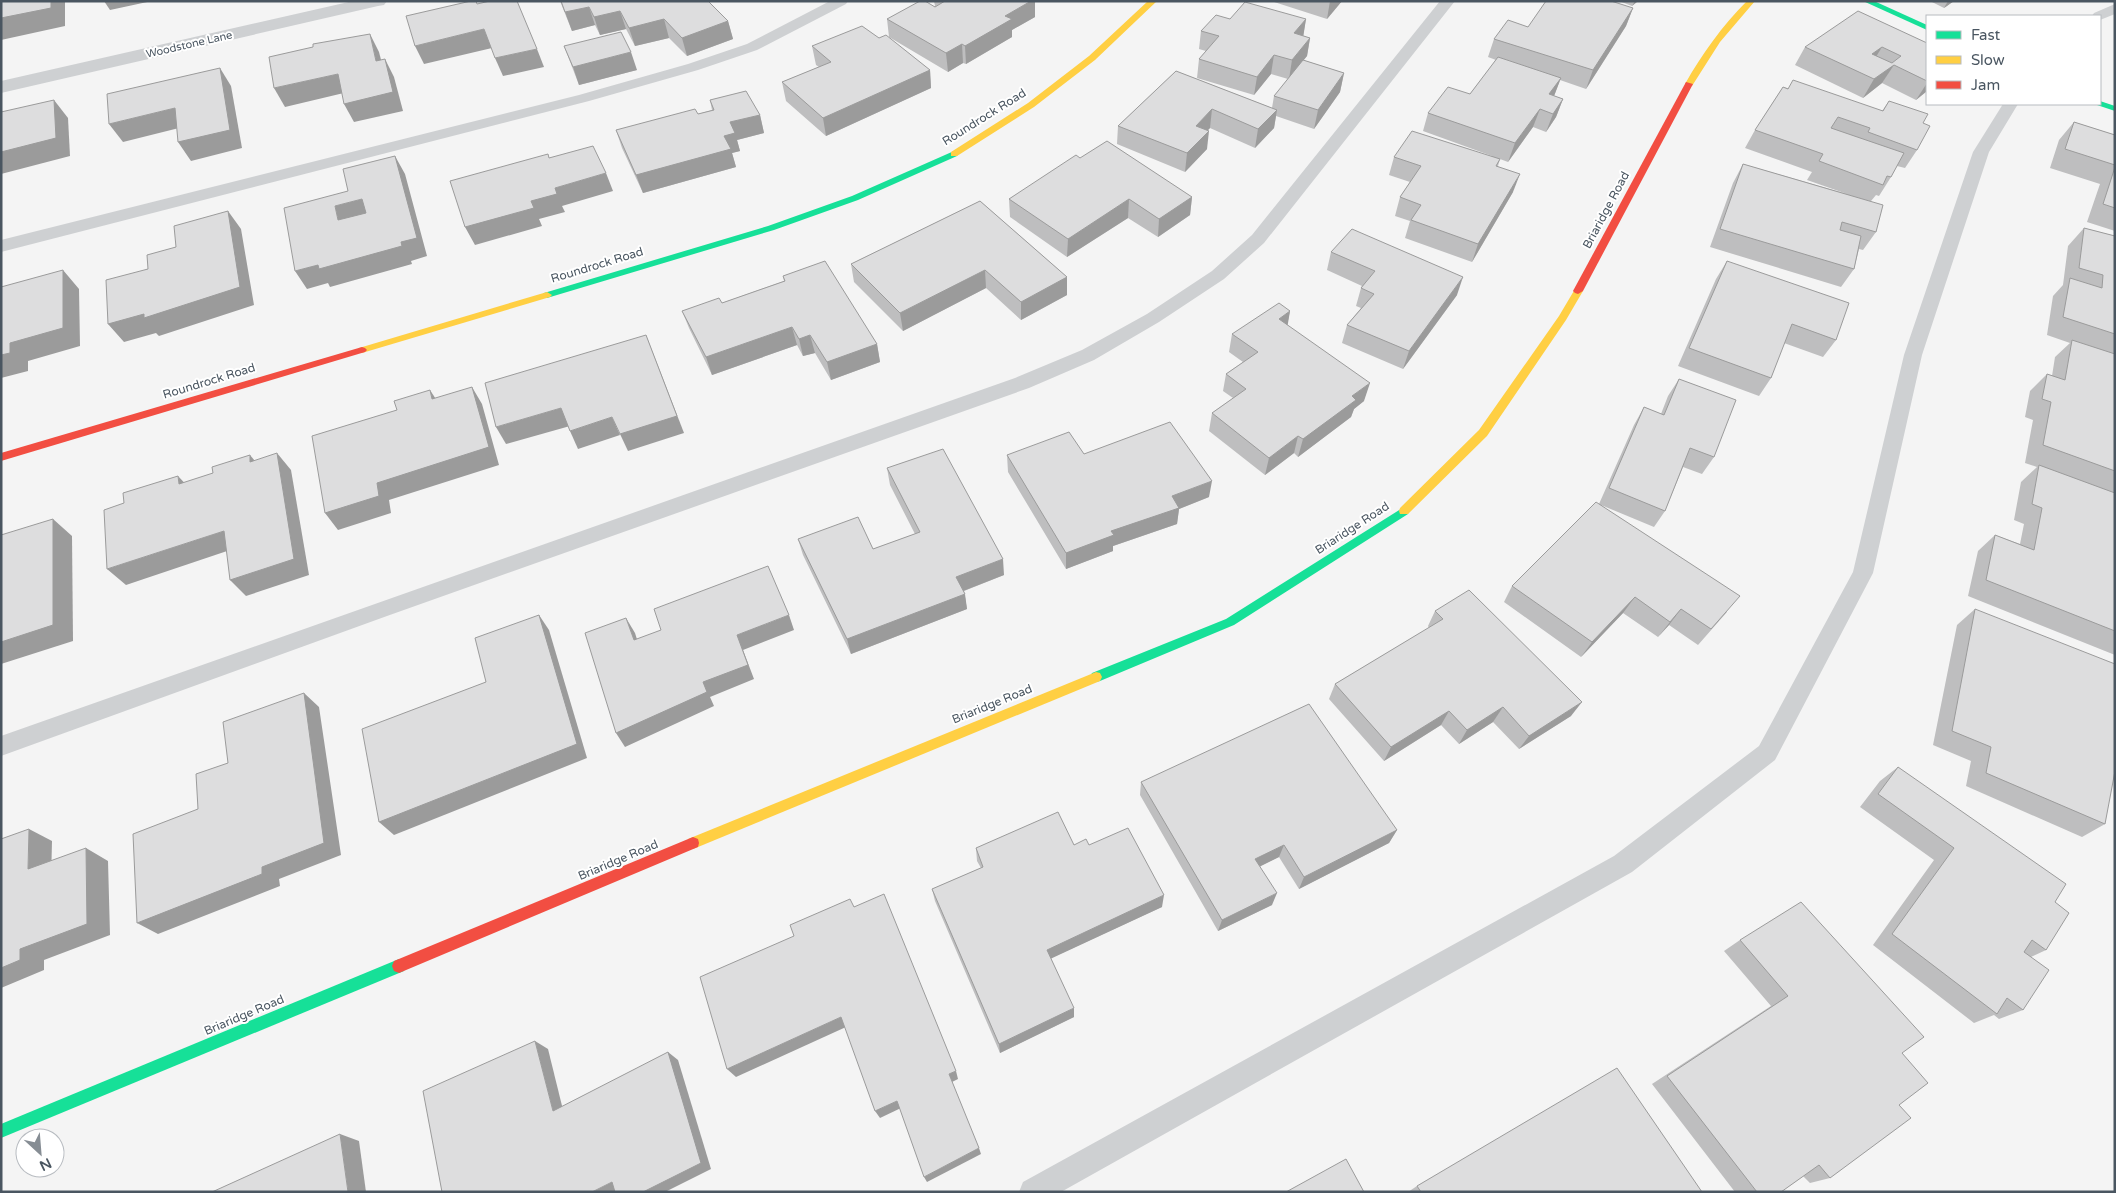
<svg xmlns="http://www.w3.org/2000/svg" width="2116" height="1193" font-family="'Varela Round',sans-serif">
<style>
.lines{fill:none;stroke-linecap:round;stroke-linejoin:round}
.lane{fill:#ced0d2;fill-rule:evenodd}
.street{fill:#ced0d2;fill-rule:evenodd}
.fast{fill:#16e098;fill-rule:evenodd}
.slow{fill:#ffcf43;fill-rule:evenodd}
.jam{fill:#f24e42;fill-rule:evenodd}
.wall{fill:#bebebf}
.shaded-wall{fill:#9b9b9b}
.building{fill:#ddddde;stroke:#9b9b9b;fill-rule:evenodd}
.labels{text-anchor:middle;stroke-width:4;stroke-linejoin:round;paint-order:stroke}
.far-street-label{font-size:11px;fill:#4a5661;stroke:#fff}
.street-label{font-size:12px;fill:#4a5661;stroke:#fff}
</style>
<rect width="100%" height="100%" fill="#f4f4f4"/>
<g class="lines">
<!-- lane -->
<g class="lane">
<polygon points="830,1 848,1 846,4 757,50 698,70 589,101 1,252 1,240 579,95 688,64 747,44"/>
<polygon points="1440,1 1455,1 1264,243 1224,279 1159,322 1094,360 1029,388 387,616 1,756 1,736 1015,378 1082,350 1147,314 1212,271 1252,235"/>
<polygon points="2115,4 2115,14 2100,20 2100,16 2092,16 2094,13"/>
<polygon points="2003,104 2018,104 1989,152 1922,355 1873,573 1775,760 1632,872 1061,1192 1019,1192 1023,1182 1614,856 1759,746 1853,572 1904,355 1973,152"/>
</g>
<!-- street -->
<polygon class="street" points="353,1 387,1 384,5 378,6 1,93 1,81"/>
<!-- fast -->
<g class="fast">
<polygon points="1863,1 1874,1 1927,25 1927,30"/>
<polygon points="2100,101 2115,106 2115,111 2097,105 2100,104"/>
<polygon points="954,151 958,154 957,156 858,200 774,230 547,298 542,295 544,293 768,226 852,196"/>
<polygon points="1404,507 1408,508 1409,511 1408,514 1234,625 1100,681 1096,682 1092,681 1090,677 1092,673 1226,619"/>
<polygon points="399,959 404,961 406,966 404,971 1,1138 1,1124"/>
</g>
<!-- slow -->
<g class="slow">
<polygon points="1148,1 1157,1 1095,60 1034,107 957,156 951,156 951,152 1028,103 1089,56"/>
<path d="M 1747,1 L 1755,1 L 1720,42 L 1692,86 L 1686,86 L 1685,84 C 1702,54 1722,26 1747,1 Z"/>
<polygon points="1578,288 1583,291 1566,320 1487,436 1408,514 1400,514 1399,511 1400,508 1479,430 1559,316 1575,289"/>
<polygon points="547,292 552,295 550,297 362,353 357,350 359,348"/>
<polygon points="1096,672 1100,673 1102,677 1100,681 698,847 693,849 688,847 687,843 688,839"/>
</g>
<!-- jam -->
<g class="jam">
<polygon points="1686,82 1693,84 1583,291 1578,294 1575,293 1573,291"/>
<polygon points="362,347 365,348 367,350 365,352 1,461 1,453"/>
<polygon points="693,837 698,839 699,843 698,847 399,973 394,971 392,966 394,961"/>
</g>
</g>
<!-- wall -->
<g class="wall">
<polygon points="560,1 708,1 728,21 733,39 687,56 669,38 635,46 626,29 600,35 595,25 572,31"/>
<polygon points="934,1 1035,1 1035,17 1012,30 1012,37 966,64 963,63 948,72 889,37 887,19 935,6"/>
<polygon points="1271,1 1342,1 1327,19"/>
<polygon points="1619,1 1638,1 1632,6"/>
<polygon points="1930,1 1954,1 1944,8"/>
<polygon points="1633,8 1626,26 1586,89 1560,80 1554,96 1563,99 1556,117 1546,132 1533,127 1508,162 1500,159 1498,166 1513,192 1472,262 1405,238 1410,221 1395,216 1400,197 1410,182 1389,175 1394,157 1492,156 1423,131 1428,113 1470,94 1496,60 1488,57 1494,39 1528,27"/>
<polygon points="1230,19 1306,19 1303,36 1310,38 1307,56 1303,60 1344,73 1340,92 1314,129 1276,116 1274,128 1255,148 1210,128 1207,131 1207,149 1185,172 1117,144 1118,126 1176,71 1272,108 1274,96 1288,79 1271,74 1254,95 1197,78 1199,59 1206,51 1199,49 1201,31"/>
<polygon points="879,38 930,70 931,88 826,136 786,101 782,82 819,67 816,65 812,46"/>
<polygon points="1927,43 1927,91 1916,100 1882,83 1863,98 1795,65 1805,47"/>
<polygon points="564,46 637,70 579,85"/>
<polygon points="1783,87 1882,111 1889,101 1923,123 1917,150 1905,168 1897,166 1891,177 1879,196 1876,195 1871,201 1876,232 1863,250 1859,249 1854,269 1841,287 1710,247 1733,183 1743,164 1847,194 1807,180 1812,172 1745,148 1755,130"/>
<polygon points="710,100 760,115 764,133 737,140 740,151 732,153 736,167 643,193 622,148 616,130 698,114 712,110"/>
<polygon points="2074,122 2115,135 2115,231 2087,222 2100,184 2050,168 2059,140"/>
<polygon points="1080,158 1192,197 1190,215 1158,237 1128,218 1067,257 1010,217 1009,199"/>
<polygon points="980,201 1067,277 1067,295 1021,320 986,288 903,331 854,282 851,264"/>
<polygon points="2084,228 2115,236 2115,655 1968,596 1978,551 1995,535 2020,544 2024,524 2014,520 2021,482 2037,467 2025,463 2033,420 2025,417 2030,391 2047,374 2052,376 2055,357 2070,343 2047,335 2053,296 2063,285 2068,246"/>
<polygon points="1331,252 1457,295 1403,369 1342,343 1347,325 1361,308 1356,306 1361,288 1362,286 1327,270"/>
<polygon points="1727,261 1836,340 1823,357 1784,343 1771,378 1759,396 1678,366 1716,279"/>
<polygon points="783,276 877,344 880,362 831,380 815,353 803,356 797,345 712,375 689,328 682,311 722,303 784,281"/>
<polygon points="1290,311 1287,325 1364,401 1354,409 1351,417 1298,457 1294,453 1265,475 1209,431 1212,413 1233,398 1223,391 1226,374 1243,362 1229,352 1232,334"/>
<polygon points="1679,379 1714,457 1702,474 1683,467 1665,511 1654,527 1601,505 1727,612 1698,645 1669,625 1658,637 1623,613 1581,657 1504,602 1512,586 1599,504 1634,425 1644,407 1661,414 1668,396"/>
<polygon points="1084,454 1209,497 1179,509 1177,524 1113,546 1113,551 1066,569 1008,472 1007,455"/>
<polygon points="887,468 1004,575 964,591 967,609 851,654 803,555 798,539 873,549 915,534 890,485"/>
<polygon points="1975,609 2105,824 2082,837 1966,786 1971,761 1933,745 1957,625"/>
<polygon points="1435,611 1571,716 1519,749 1493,722 1459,744 1441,725 1384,761 1329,699 1335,684 1429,628 1428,626"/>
<polygon points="1898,767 2055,902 2046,950 2031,957 2023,1010 1999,1019 1994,1015 1974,1023 1873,945 1934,860 1860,807 1880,781"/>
<polygon points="1141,782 1397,830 1389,843 1299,889 1279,857 1260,866 1272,905 1218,931 1140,795"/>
<polygon points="1074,845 1089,845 1162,907 1051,958 1074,1017 1000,1053 935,901 932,889 981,868 977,861 976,848"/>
<polygon points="1740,940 1902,1053 1899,1105 1830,1178 1810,1183 1803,1176 1781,1192 1735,1192 1652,1084 1771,1006 1724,951"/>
<polygon points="1417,1186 1702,1192 1408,1192"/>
</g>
<!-- shaded-wall -->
<g class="shaded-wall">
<polygon points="51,1 65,2 65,26 1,40 1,18"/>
<polygon points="104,1 152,1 110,10"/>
<polygon points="1031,1 1035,1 1035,17 1012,30 1012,37 966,64 965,46 1005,16"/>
<polygon points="1330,1 1342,1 1327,19"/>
<polygon points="1635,1 1638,1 1632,6"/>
<polygon points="1948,1 1954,1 1944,8"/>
<polygon points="589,7 595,25 572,31 565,12"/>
<polygon points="1633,8 1626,26 1586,89 1593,70"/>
<polygon points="620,11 626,29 600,35 594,17"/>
<polygon points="664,19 669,38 635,46 629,28"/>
<polygon points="1306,19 1303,38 1294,33"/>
<polygon points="728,21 733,39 687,56 682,38"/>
<polygon points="484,29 492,48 424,64 415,46"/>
<polygon points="370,34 379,52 386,79 376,61"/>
<polygon points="1310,38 1307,56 1289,79 1292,60"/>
<polygon points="962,44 963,63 948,72 946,53"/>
<polygon points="1882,47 1871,65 1872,54"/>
<polygon points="537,49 544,67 503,76 495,58"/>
<polygon points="631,52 637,70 579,85 573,67"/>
<polygon points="1274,55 1271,74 1254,95 1257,77"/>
<polygon points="385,59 394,77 403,111 354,122 344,104"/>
<polygon points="1894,65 1882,83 1863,98 1874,79"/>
<polygon points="220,68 231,86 242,148 191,161 178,142"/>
<polygon points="930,70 931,88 826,136 823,118"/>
<polygon points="1344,73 1340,92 1314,129 1318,110"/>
<polygon points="338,74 348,92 285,107 274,88"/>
<polygon points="1561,78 1554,96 1549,94"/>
<polygon points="1927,83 1927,91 1916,100"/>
<polygon points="1563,99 1556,117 1546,132 1553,114"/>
<polygon points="54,100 68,118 70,156 1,174 1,152"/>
<polygon points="175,108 187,126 123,142 109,124"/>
<polygon points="1212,109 1210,128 1194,144 1196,126"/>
<polygon points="1540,109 1533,127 1508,162 1515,143"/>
<polygon points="1277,110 1274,128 1255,148 1258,129"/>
<polygon points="760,115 764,133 737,140 740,151 732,153 736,167 643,193 636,175 724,136 730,122"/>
<polygon points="1209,131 1207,149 1185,172 1187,153"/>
<polygon points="395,156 405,174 427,256 411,261 412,264 330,287 328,283 307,289 295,271 401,242"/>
<polygon points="606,173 613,191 562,206 565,212 539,219 542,226 475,245 465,227 531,201 555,188"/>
<polygon points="1520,174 1513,192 1472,262 1478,244"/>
<polygon points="1192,197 1190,215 1158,237 1159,219"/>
<polygon points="362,199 373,217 338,220 335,206"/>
<polygon points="1129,199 1128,218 1067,257 1068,239"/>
<polygon points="228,211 241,229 254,305 159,336 156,333 124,342 108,324"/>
<polygon points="63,270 79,289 80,346 28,361 28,371 1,378 1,355"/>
<polygon points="985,270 986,288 903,331 900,313"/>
<polygon points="1067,277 1067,295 1021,320 1021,302"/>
<polygon points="1463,277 1457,295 1403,369 1409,351"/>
<polygon points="1290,311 1287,329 1279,319"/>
<polygon points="792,327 797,345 712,375 706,357"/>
<polygon points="646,335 684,433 628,451 620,434"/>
<polygon points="810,335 815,353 803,356 799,339"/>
<polygon points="877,344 880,362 831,380 827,362"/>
<polygon points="1370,383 1364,401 1354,409 1351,417 1298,457 1303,439 1352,396"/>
<polygon points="472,387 482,404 499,465 389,500 391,513 338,530 325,513"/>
<polygon points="430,390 441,407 432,399"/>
<polygon points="561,408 570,426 506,444 496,427"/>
<polygon points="612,417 620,435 578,449 570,431"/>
<polygon points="1298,436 1294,453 1265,475 1269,458"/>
<polygon points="277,453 291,470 309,575 246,596 230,580"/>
<polygon points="250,455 264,472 250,462"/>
<polygon points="178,476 194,493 179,484"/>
<polygon points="1212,481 1209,497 1179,509 1177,524 1113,546 1113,551 1066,569 1066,553 1111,531 1172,496"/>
<polygon points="53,519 72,536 73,641 1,664 1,642"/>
<polygon points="224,531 239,547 126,585 107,569"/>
<polygon points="1003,559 1004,575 958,593 956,577"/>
<polygon points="965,594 967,609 851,654 847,639"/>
<polygon points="1635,597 1623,613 1581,657 1592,642"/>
<polygon points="1681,609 1669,625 1658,637 1670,622"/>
<polygon points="539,615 549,630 587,758 394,835 379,822"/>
<polygon points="789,615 794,630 743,650 754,679 710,697 714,706 625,747 616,733 703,682 737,635"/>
<polygon points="626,618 635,633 642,655 634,640"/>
<polygon points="304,693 319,707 341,855 279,879 280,886 158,934 137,923 262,867"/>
<polygon points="1582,702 1571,716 1519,749 1529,736"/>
<polygon points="1503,707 1493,722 1459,744 1467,730"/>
<polygon points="1449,711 1441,725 1384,761 1391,747"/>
<polygon points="29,829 52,841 51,881 28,869"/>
<polygon points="1397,830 1389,843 1299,889 1304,877"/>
<polygon points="1284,845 1279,857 1251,871 1255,859"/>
<polygon points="86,848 108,861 110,935 44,960 44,970 1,988 1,968 20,949"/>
<polygon points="1277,893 1272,905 1218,931 1222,920"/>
<polygon points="1164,895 1162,907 1048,960 1047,950"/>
<polygon points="1074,1008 1074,1017 1000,1053 999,1044"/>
<polygon points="841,1017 846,1027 736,1077 727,1069"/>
<polygon points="535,1041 548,1049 565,1118 553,1111"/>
<polygon points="668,1052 678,1060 711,1169 665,1192 643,1192"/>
<polygon points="956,1071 958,1079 952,1082 949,1074"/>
<polygon points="897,1101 901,1108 880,1118 875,1111"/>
<polygon points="340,1134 359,1141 366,1192 348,1192"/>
<polygon points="979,1148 981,1154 927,1182 924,1177"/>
<polygon points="612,1182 624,1187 615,1192 592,1192"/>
</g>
<!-- building -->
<g class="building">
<polygon points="1,1 51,1 51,8 1,18"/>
<polygon points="471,1 476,1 477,4 490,1 517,1 537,49 495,58 484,29 415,46 406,16"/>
<polygon points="561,1 708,1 728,21 682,38 664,19 629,28 620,11 594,17 589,7 565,12"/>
<polygon points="920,1 925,1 935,7 945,1 1031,1 1005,16 1012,19 965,46 962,44 946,53 887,19"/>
<polygon points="1546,1 1611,1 1633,8 1593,70 1494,39 1508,20 1528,27"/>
<polygon points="1245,2 1306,19 1294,33 1310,38 1292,60 1274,55 1257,77 1199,59 1219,36 1201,31 1216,15 1230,19"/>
<path d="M 1858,11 L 1927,43 L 1927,81 L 1894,65 L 1874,79 L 1805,47 ZM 1882,47 L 1901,56 L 1892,63 L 1872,54 Z"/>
<polygon points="862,26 879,38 886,35 930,70 823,118 782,82 831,62 812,46"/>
<polygon points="621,32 631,52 573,67 564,46"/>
<polygon points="370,34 376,61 385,59 393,92 344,104 338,74 274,88 269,57 313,47 313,44"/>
<polygon points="1498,57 1561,78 1549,94 1563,99 1553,114 1540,109 1515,143 1428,113 1448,87 1470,94"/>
<polygon points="1303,60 1344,73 1318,110 1274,96"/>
<polygon points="220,68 230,130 178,142 175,108 109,124 107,94"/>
<polygon points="1176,71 1277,110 1258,129 1212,109 1196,126 1209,131 1187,153 1118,126"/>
<polygon points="1793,80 1883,111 1889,101 1928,114 1923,123 1930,126 1917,150 1868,132 1870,128 1838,117 1831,128 1904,153 1891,177 1887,176 1883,185 1819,161 1823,154 1755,130 1783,87 1788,89"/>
<polygon points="746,91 760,115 730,122 735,133 724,136 731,149 636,175 616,130 695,109 698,114 714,110 710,100"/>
<polygon points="54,100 56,138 1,152 1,112"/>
<polygon points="2074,122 2115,135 2115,165 2065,149"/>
<polygon points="1412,131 1500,159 1496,166 1520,174 1478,244 1411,220 1421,205 1400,197 1421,166 1394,157"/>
<polygon points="1107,141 1192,197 1159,219 1129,199 1068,239 1009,199 1076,155 1080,158"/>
<polygon points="593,146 606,173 555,188 557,194 531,201 534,208 465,227 450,181 548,154 549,158"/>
<path d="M 395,156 L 417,238 L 401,242 L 402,246 L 319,269 L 318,265 L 295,271 L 284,208 L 348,191 L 343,169 ZM 362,199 L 366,213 L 338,220 L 335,206 Z"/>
<polygon points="1743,164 1883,205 1876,232 1842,222 1840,230 1861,236 1854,269 1720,229"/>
<polygon points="2115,167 2115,208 2103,204"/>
<polygon points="980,201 1067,277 1021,302 985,270 900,313 851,264"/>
<polygon points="228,211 240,287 144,318 144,314 108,324 106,280 148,269 147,255 176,247 174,226"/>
<polygon points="2084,228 2115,236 2115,334 2063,317 2070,278 2102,288 2103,275 2079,268"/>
<polygon points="1352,229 1463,277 1409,351 1347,325 1374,294 1361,288 1375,271 1331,252"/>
<polygon points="825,261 877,344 827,362 810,335 799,339 792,327 706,357 682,311 719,298 722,303 785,281 783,276"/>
<polygon points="1727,261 1849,303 1836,340 1792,324 1771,378 1689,348"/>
<polygon points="63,270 63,328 10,343 10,353 1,355 1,287"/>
<polygon points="1279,303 1290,311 1279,319 1370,383 1352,396 1356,400 1303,439 1298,436 1269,458 1212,413 1246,389 1226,374 1258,352 1232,334"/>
<polygon points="646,335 677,416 620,434 612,417 570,431 561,408 496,427 485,383"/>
<polygon points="2072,340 2115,354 2115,471 2043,445 2051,402 2042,399 2047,374 2065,380"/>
<polygon points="1679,379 1736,400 1714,457 1690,448 1665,511 1609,488 1644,407 1664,415"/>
<polygon points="472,387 489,447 377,483 379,496 325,513 312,436 397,410 394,401 430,390 432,399"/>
<polygon points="1170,422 1212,481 1172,496 1179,508 1111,531 1114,535 1066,553 1007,455 1069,432 1084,454"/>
<polygon points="943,449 1003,559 956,577 965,594 847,639 798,539 858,517 873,549 920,532 887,468"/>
<polygon points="277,453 294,559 230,580 224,531 107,569 104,510 124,503 123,493 178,476 179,484 213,473 212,467 250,455 250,462"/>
<polygon points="2039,465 2115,493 2115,631 1986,580 1995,535 2034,550 2042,508 2032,504"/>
<polygon points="1596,502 1740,596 1711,629 1681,609 1670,622 1635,597 1592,642 1512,586"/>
<polygon points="53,519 53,625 1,642 1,535"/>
<polygon points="768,566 789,615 737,635 748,665 703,682 707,692 616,733 585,633 626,618 634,640 661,630 654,609"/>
<polygon points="1469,590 1582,702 1529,736 1503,707 1467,730 1449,711 1391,747 1335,684 1443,619 1435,611"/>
<polygon points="1975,609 2115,664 2115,771 2105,824 1986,773 1991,747 1952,731"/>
<polygon points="539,615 577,744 379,822 362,729 486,682 475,638"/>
<polygon points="304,693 324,843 262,867 262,874 137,923 133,834 198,809 196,774 228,763 223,722"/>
<polygon points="1309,704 1397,830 1304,877 1284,845 1255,859 1277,893 1222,920 1141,782"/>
<polygon points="1898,767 2066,884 2055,902 2069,913 2046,950 2032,940 2024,952 2049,970 2023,1010 2007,998 1997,1014 1892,934 1954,848 1878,794"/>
<polygon points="1058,812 1074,845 1086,839 1089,845 1128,828 1164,895 1047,950 1074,1008 999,1044 932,889 983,867 976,848"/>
<polygon points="29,829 28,869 86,848 87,924 20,949 20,960 1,968 1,839"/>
<polygon points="884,894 956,1071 949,1074 979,1148 924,1177 897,1101 875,1111 841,1017 727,1069 700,977 794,936 790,925 850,899 854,907"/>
<polygon points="1801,902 1924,1037 1902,1053 1928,1083 1899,1105 1911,1118 1830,1178 1819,1165 1781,1192 1757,1192 1667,1076 1788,996 1740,940"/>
<polygon points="535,1041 553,1111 668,1052 701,1163 643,1192 615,1192 612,1182 592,1192 442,1192 423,1091"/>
<polygon points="1617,1068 1702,1192 1421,1192 1417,1186"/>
<polygon points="340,1134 348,1192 212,1192"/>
<polygon points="1346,1159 1364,1192 1286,1192"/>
</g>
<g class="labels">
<!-- far-street labels -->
<g class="far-street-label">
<text transform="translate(189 44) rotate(-13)" y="4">Woodstone Lane</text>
</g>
<!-- street labels -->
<g class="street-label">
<text transform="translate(984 117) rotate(-32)" y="4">Roundrock Road</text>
<text transform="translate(1606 210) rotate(-62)" y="4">Briaridge Road</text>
<text transform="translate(597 265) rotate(-17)" y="4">Roundrock Road</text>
<text transform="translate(209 381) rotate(-17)" y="4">Roundrock Road</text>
<text transform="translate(1352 528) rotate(-33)" y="4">Briaridge Road</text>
<text transform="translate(992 704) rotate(-22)" y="4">Briaridge Road</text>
<text transform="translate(618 860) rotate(-23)" y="4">Briaridge Road</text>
<text transform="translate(244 1015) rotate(-23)" y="4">Briaridge Road</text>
</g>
</g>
<!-- border -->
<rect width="2116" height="1193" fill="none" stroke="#4a5661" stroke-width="5"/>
<!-- legend -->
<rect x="1926" y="15" width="175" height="90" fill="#ffffff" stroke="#b7bbc0"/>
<rect x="1936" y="31" width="25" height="8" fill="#16e098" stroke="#b7bbc0"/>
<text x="1971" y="40" font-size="15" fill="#4a5661">Fast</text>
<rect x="1936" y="56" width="25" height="8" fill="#ffcf43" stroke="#b7bbc0"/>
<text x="1971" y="65" font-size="15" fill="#4a5661">Slow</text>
<rect x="1936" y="81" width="25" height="8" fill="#f24e42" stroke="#b7bbc0"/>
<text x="1971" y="90" font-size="15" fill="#4a5661">Jam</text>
<!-- north arrow -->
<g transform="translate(40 1153) rotate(154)"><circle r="24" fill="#ffffff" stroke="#b7bbc0"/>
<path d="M0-4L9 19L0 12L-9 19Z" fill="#868d94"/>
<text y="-8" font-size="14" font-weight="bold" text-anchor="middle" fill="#4a5661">N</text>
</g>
</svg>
